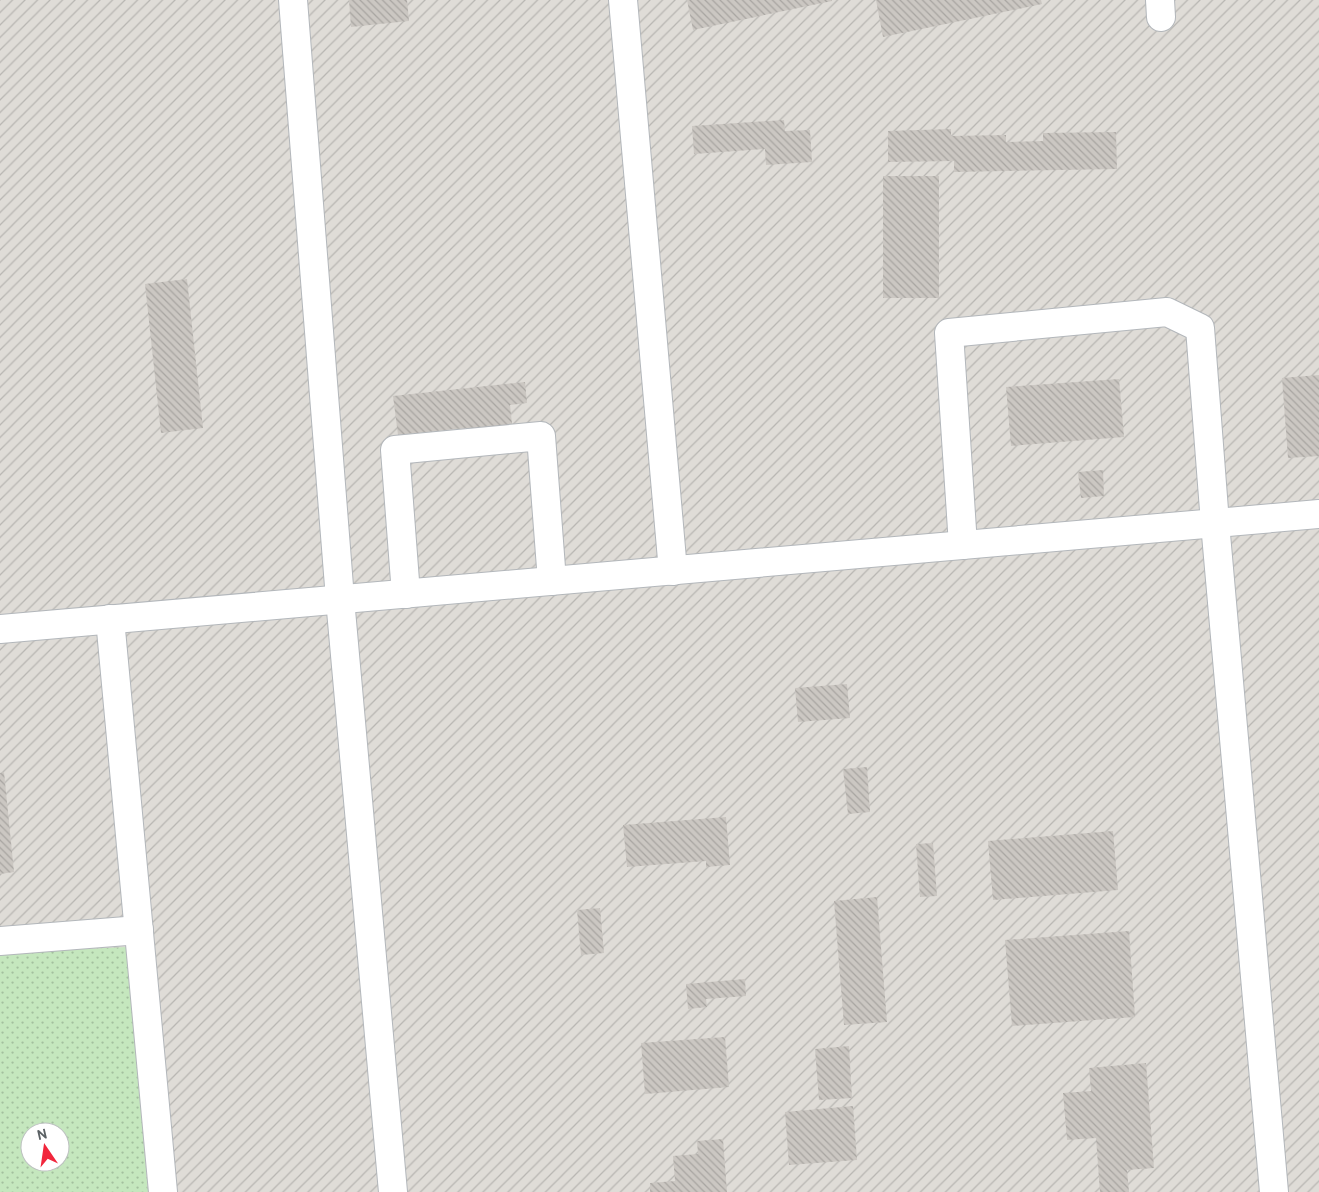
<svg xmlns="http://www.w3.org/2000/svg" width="1319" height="1192" font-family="Overpass,sans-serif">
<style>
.industrial{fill:url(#industrial-furrows);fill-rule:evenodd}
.grass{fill:url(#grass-dots);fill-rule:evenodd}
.building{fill:url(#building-back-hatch)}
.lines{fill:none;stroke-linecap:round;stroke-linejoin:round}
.minor-casing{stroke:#b3b7bb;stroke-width:30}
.minor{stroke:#fff;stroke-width:28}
</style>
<defs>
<pattern id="industrial-furrows" width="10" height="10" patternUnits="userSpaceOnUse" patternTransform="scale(1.25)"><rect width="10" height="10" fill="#dfdcd7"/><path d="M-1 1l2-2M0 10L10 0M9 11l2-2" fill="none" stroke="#b8b6b2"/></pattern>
<pattern id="grass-dots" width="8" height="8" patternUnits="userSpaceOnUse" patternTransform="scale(1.25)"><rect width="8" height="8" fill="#c5e7be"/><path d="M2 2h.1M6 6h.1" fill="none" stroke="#a3bf9e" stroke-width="1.8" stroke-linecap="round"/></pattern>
<pattern id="building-back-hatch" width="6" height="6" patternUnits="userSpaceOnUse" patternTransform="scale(1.25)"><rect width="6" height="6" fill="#cbc7c2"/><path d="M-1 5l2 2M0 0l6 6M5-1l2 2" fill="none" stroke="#a8a5a1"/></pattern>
</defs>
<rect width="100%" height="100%" fill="#eeeae3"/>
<!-- industrial -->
<path class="industrial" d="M 0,0 L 1319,0 L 1319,1192 L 0,1192 ZM 30,1132 L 60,1132 L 60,1162 L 30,1162 Z"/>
<!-- grass -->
<path class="grass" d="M 127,947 L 148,1192 L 0,1192 L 0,953 ZM 30,1132 L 60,1132 L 60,1162 L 30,1162 Z"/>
<!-- building -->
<g class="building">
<polygon points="349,0 407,0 409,21 351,27"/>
<polygon points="687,0 832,0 832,1 693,30"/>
<polygon points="876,0 1041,0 1042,4 883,37"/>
<polygon points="784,120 785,131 810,130 812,162 766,165 765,149 694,154 692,126"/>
<polygon points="951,129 951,136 1006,135 1006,142 1043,141 1043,133 1116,132 1117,169 954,172 954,161 888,162 888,131"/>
<rect x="883" y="176" width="56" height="122"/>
<polygon points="187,279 203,428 161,433 145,284"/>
<polygon points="1319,375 1319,456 1288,458 1282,378"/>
<polygon points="1119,379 1124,437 1011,446 1006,387"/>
<polygon points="525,382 527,403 510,405 513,433 468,438 466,428 398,435 393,396"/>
<polygon points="1103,470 1104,496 1081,498 1078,472"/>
<polygon points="847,684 850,718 798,722 795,688"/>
<polygon points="867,767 870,812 848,814 843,769"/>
<polygon points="4,772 14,872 0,874 0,773"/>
<polygon points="726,817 730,865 706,867 706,861 627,867 623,825"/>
<polygon points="1113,831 1118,890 993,900 988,841"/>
<polygon points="933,843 937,896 920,897 916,844"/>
<polygon points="877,897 887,1022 844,1025 834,901"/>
<polygon points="600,908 604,953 581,955 577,910"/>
<polygon points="1129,931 1135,1017 1012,1026 1005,940"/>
<polygon points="745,979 746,996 706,999 707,1007 688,1009 686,984"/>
<polygon points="725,1037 729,1087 645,1094 641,1043"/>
<polygon points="849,1046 852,1098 819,1100 815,1049"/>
<polygon points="1146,1063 1154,1168 1127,1170 1129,1192 1100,1192 1096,1138 1067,1140 1063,1093 1091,1091 1089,1068"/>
<polygon points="853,1106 857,1160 789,1165 785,1112"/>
<polygon points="723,1139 727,1192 650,1192 650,1183 675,1181 673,1156 698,1154 697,1141"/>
</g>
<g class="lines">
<defs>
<g id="minor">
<polyline points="293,0 340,599 393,1192"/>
<polyline points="623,0 673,571"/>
<polyline points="1160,0 1161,17"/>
<polyline points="963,545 949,333 1167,312 1200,328 1215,523 1274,1192"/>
<polyline points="406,594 395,450 541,436 552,581"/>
<polyline points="110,619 163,1192"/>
<polyline points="0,629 1319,514"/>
<polyline points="0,941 139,930"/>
</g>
</defs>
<!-- minor casing -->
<use href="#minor" class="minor-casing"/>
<!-- minor -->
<use href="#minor" class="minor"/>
</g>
<!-- north arrow -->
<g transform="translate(45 1147) rotate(347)"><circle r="24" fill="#ffffff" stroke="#bdc0c1"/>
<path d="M0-4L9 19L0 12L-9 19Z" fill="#f1263c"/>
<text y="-8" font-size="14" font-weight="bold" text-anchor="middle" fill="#5b6164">N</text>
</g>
</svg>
